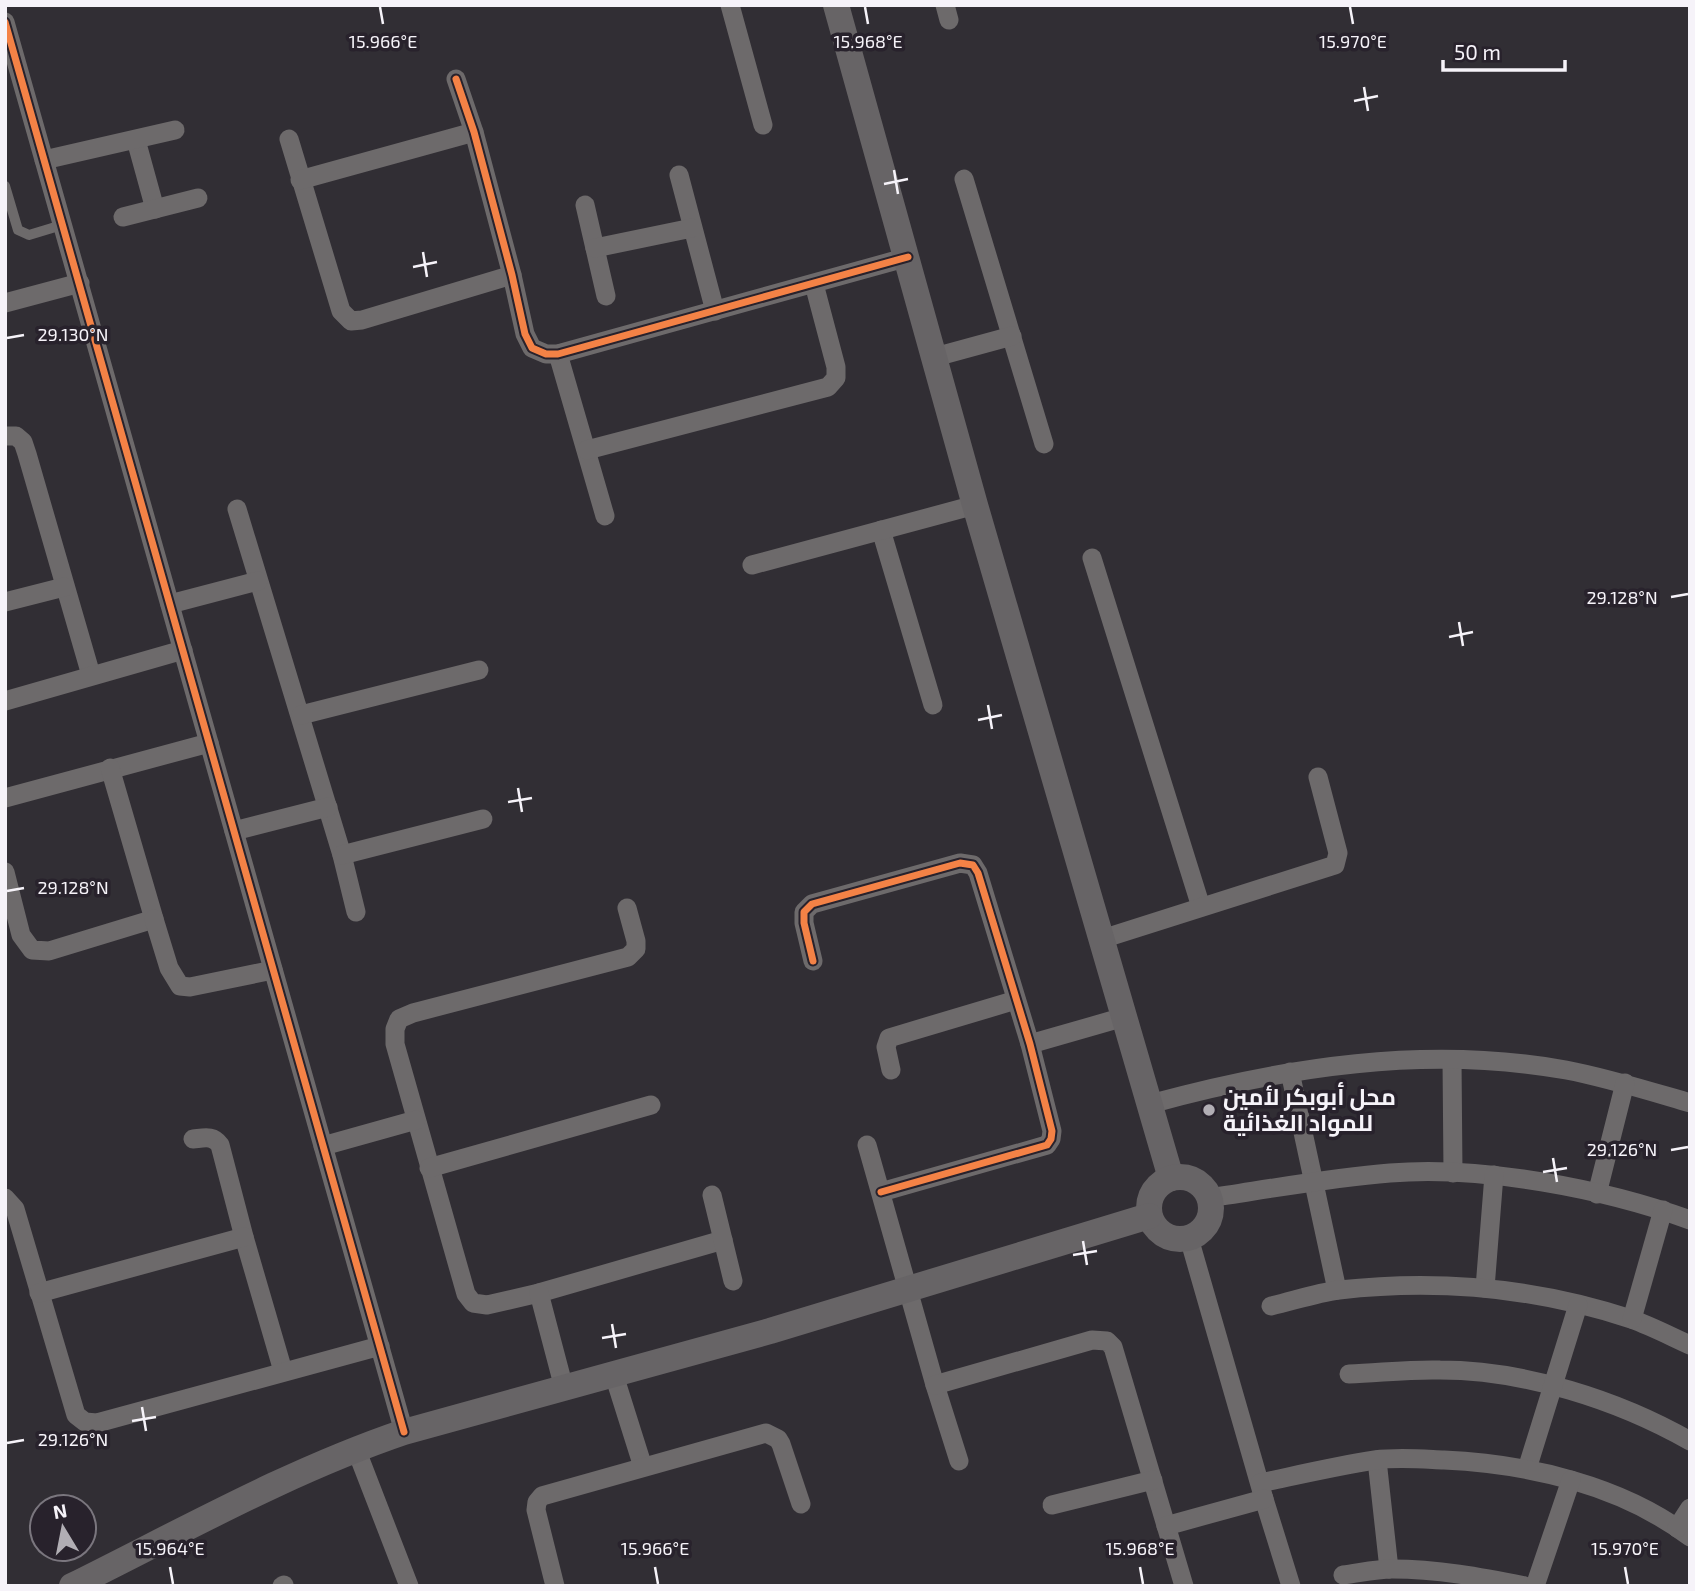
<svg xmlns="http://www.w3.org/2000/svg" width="1695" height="1591" font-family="'Exo 2',Cairo,sans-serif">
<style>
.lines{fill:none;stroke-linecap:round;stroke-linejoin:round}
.service{stroke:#6d6a6b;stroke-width:10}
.minor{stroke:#6d6a6b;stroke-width:19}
.secondary{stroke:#676466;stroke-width:26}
.cycleway-casing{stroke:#28222c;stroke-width:11}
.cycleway{stroke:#f48246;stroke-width:7}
.ticks{fill:none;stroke:#f6f3f9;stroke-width:2.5}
.poi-dot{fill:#b1aeb4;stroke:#28222c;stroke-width:2.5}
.labels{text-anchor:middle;stroke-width:7;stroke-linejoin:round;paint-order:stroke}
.poi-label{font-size:23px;font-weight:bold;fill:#f6f3f9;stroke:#28222c;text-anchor:start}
.ticks-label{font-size:18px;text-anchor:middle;fill:#f6f3f9;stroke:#28222c;stroke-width:7;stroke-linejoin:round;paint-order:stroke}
</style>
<rect width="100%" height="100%" fill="#312e34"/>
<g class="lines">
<!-- service -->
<polyline class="service" points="5,186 18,230 29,235 62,225"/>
<!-- minor -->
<g class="minor">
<polyline points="730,5 763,125"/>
<polyline points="945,5 949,20"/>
<polyline points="5,22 404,1432"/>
<polyline points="456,79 474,132 512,275 525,334 532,348 546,354 558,354 908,257"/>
<polyline points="289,139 341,311 351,321 362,320 512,275"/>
<polyline points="136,140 155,209"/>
<polyline points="44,160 175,130"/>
<polyline points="679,175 715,311"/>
<polyline points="964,179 1044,444"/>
<polyline points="300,180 474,132"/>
<polyline points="585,205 606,296"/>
<polyline points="123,217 198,198"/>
<polyline points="595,248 692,228"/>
<polyline points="5,303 80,283"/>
<polyline points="558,354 605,516"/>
<polyline points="935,357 1012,336"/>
<polyline points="5,436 16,436 23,442 27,454 91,675"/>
<polyline points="587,450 828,387 836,378 836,367 814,284"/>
<polyline points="237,509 342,855 356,912"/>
<polyline points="881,530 933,705"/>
<polyline points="1092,558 1201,907"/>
<polyline points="752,565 975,505"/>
<polyline points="5,602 64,587"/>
<polyline points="170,604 258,581"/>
<polyline points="5,701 183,650"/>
<polyline points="301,715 479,670"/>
<polyline points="5,798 209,743"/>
<polyline points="234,831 328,807"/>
<polyline points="342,855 483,819"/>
<polyline points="5,872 21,935 32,950 49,951 154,919 110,768"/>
<polyline points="627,908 636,941 636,949 628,957 413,1013 399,1019 395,1029 395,1044 466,1294 473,1303 487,1305 539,1293 723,1240"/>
<polyline points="154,919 169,968 180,986 190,987 273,970"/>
<polyline points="1102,939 1335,865 1338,853 1318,777"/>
<polyline points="813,961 804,923 804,912 812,904 960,863 973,865 978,873 1030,1044 1052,1131 1051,1139 1047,1145 881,1192"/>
<polyline points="1030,1044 1124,1017"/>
<polyline points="1452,1060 1453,1173"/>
<polyline points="891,1070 886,1047 889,1038 1016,1000"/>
<polyline points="1290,1072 1337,1290"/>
<path d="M 1150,1104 C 1285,1067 1426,1045 1566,1070 C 1608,1078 1649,1091 1690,1103"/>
<path d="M 193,1139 C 204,1138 213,1135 220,1145 L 244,1237 L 283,1371"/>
<polyline points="867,1145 935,1385 959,1461"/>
<polyline points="323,1146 416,1120"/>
<polyline points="429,1168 651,1105"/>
<polyline points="1597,1194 1625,1083"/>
<polyline points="712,1195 733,1281"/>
<polyline points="5,1198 15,1209 76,1415 85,1422 97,1423 380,1346"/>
<path d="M 1209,1198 C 1269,1189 1329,1178 1390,1173 C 1480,1165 1605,1189 1690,1220"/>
<polyline points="1189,1238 1264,1499 1291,1586"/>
<polyline points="1485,1288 1494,1175"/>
<polyline points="39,1293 244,1237"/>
<polyline points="539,1293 564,1388"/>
<path d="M 1271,1306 C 1293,1301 1316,1293 1339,1290 C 1437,1279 1537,1288 1631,1319 C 1651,1326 1670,1336 1690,1345"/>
<polyline points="1632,1319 1663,1210"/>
<path d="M 1349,1374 C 1379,1373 1410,1369 1440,1370 C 1524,1370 1618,1400 1690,1441"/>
<polyline points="614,1375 643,1467"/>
<polyline points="935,1385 1092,1340 1107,1341 1113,1347 1184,1586"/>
<polyline points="356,1449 409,1586"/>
<polyline points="1377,1460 1389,1569"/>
<polyline points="1527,1469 1578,1305"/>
<path d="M 1260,1483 C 1298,1475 1336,1466 1375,1460 C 1397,1457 1421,1459 1444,1460 C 1529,1464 1621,1485 1690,1537"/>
<polyline points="1052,1505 1153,1480"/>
<polyline points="1166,1526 1264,1499"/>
<polyline points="1677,1528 1690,1508"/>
<path d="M 1343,1575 C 1359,1573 1376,1569 1392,1569 C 1437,1569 1481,1577 1525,1586"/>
<polyline points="282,1586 284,1585"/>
<polyline points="555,1586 536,1510 537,1502 542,1496 766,1433 778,1439 781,1444 801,1504"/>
<polyline points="1535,1586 1571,1480"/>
</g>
<!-- secondary -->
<g class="secondary">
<polyline points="836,5 975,505 1171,1178"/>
<circle cx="1180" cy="1208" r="31"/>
<path d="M 72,1586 C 181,1532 289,1471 404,1432 L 770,1331 L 1149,1216"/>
</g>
<defs>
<g id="cycleway">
<polyline points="5,22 404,1432"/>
<polyline points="456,79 474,132 512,275 525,334 532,348 546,354 558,354 908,257"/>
<polyline points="813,961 804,923 804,912 812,904 960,863 973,865 978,873 1030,1044 1052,1131 1051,1139 1047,1145 881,1192"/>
</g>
</defs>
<!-- cycleway casing -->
<use href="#cycleway" class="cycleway-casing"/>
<!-- cycleway -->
<use href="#cycleway" class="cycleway"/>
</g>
<!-- ticks -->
<path class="ticks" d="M 380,7 L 383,24M 865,7 L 868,24M 1350,7 L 1353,24M 1364,87 L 1368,111M 1354,101 L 1378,96M 894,170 L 898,194M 884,184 L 908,179M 423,252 L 427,277M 413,267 L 437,262M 7,338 L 24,335M 1671,597 L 1688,594M 1459,622 L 1463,646M 1449,637 L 1473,632M 988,705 L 992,729M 978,720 L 1002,715M 518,788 L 522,812M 508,802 L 532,798M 7,891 L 24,888M 1671,1150 L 1688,1147M 1553,1158 L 1557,1182M 1543,1172 L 1567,1168M 1083,1241 L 1087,1265M 1073,1255 L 1097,1251M 612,1324 L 616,1348M 602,1338 L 626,1334M 142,1407 L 146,1431M 132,1421 L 156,1417M 7,1443 L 24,1440M 170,1567 L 173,1584M 655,1567 L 658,1584M 1140,1567 L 1143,1584M 1625,1567 L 1628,1584"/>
<!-- markers -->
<circle class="poi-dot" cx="1209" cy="1110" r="7"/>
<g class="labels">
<!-- poi labels -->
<g class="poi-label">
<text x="1223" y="1105">محل أبوبكر لأمين<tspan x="1223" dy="26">للمواد الغذائية</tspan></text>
</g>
</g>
<g class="ticks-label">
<text x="383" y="48">15.966°E</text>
<text x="868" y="48">15.968°E</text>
<text x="1353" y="48">15.970°E</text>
<text x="73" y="341">29.130°N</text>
<text x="1622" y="604">29.128°N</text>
<text x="73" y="894">29.128°N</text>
<text x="1622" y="1156">29.126°N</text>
<text x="73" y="1446">29.126°N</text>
<text x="170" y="1555">15.964°E</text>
<text x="655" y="1555">15.966°E</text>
<text x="1140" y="1555">15.968°E</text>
<text x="1625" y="1555">15.970°E</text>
</g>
<!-- border -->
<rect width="1695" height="1591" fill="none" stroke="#f6f3f9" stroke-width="14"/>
<!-- north arrow -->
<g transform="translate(63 1528) rotate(350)"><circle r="33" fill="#28222c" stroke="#7a767e" stroke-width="2"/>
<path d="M0-5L12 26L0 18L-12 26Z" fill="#b1aeb4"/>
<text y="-10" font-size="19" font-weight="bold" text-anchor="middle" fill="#f6f3f9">N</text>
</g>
<!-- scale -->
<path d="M1443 60v10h122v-10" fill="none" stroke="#f6f3f9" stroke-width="3.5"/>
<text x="1454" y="60" font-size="21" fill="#f6f3f9" stroke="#28222c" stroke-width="5" paint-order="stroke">50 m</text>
</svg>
